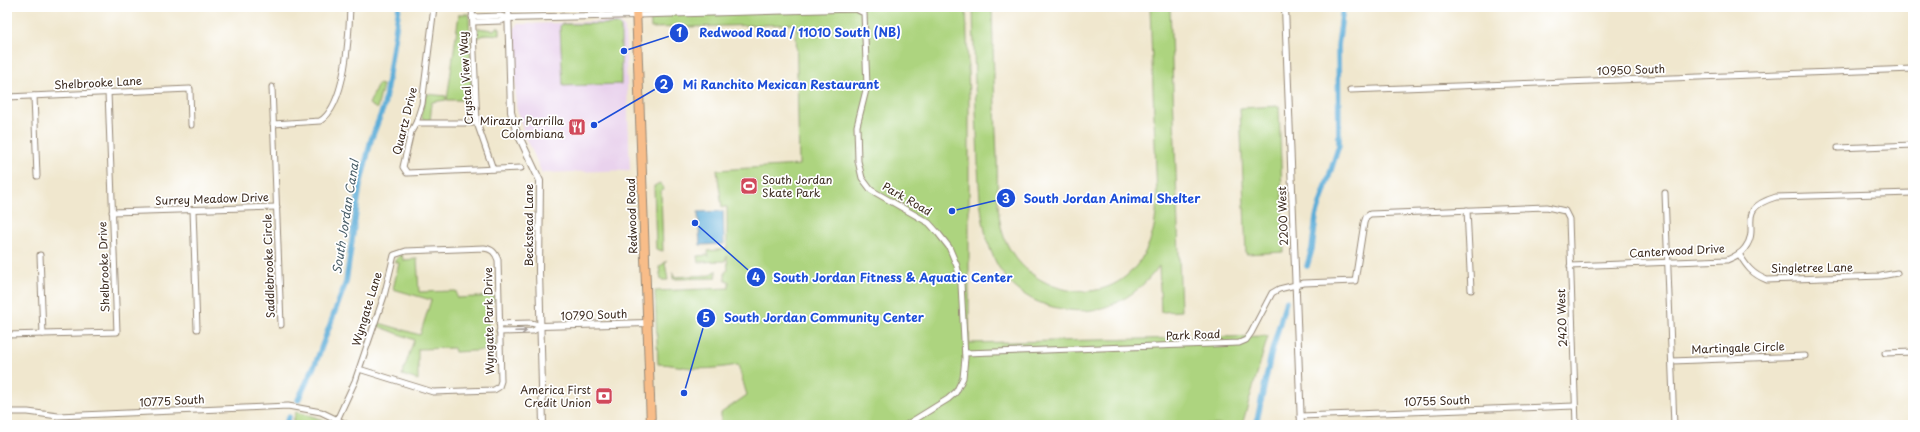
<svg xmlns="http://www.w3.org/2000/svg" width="1920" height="432" font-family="'Playpen Sans',sans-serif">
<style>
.built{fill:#e9d2ed}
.green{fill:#add47f;stroke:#747f4e}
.water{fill:#5dadd8;stroke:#4c6c7b}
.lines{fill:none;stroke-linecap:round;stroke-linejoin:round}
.canal{stroke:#5dadd8;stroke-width:5.5}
.minor-casing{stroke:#968876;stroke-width:7}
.tertiary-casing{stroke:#968876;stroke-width:8}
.primary-casing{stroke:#968876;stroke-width:10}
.minor{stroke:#fff;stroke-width:5}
.tertiary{stroke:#fff;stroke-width:6}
.primary{stroke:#f8bd89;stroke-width:8}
.oneway{stroke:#a79f9a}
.labels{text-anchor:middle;stroke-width:3.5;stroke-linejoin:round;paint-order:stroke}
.street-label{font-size:11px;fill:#3b2a1e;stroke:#fff}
.poi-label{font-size:11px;fill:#3b2a1e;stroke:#fff;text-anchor:end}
.water-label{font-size:12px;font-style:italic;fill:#495e68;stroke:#fff}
.leader{fill:none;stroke:#1d4ed8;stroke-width:1.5}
.callout-dot{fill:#1d4ed8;stroke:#fff;stroke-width:1.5}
.mark-label{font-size:12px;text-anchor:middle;font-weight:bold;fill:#fff}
.callout-label{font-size:12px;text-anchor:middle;font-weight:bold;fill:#1d4ed8;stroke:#fff;stroke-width:3.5;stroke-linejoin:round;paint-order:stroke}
</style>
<rect width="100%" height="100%" fill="#fff"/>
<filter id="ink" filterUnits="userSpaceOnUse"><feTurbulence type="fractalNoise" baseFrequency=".025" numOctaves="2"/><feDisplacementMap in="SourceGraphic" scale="8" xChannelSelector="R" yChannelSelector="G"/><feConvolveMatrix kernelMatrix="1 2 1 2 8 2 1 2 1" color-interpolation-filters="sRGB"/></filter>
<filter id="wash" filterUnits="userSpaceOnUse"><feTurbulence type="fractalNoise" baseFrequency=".012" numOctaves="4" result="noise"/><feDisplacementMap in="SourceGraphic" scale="16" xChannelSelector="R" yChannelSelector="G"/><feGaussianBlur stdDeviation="0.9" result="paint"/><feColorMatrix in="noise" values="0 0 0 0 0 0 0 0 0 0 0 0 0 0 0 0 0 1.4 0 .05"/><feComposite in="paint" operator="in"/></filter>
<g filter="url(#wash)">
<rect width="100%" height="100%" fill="#f0e7ce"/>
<!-- built -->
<polygon class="built" points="618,21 625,28 630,170 542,173 523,130 516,106 514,29 517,24 525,24"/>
<!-- green -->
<g class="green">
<path d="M 650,7 L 966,7 L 969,99 L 969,343 L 1268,336 L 1242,425 L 721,425 L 721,413 L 747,395 L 738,365 C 724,367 707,370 692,368 C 680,367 671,364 658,364 L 655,291 L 729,288 L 729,281 L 725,280 L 725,272 L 728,270 L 727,256 L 725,261 L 698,262 L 697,256 L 708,255 L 709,257 L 708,251 L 727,249 L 727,207 L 722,207 L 717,170 L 799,165 L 796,24 L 651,28 Z"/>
<path d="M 973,7 L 992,7 C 993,57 995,108 997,158 C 998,184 995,217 1006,242 C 1032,297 1112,313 1144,254 C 1154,237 1156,218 1157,199 L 1150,7 L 1170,7 L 1181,311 L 1161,312 L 1159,266 C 1138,295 1107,315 1069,310 C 975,298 980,207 977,134 C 975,92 974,49 973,7 Z"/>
<polygon points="459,14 469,14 472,100 447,100"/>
<polygon points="561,24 618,24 621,27 621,84 563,86 560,27"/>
<polygon points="498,27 500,29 500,35 487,34 477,38 478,28 493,30"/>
<polygon points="378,84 383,85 377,109 369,104"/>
<polygon points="427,94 446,96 446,100 432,102 430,121 423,120 421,114"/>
<polygon points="1279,106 1284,252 1246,254 1240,108"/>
<polygon points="660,183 664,188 661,192 663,251 656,249 654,186"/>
<polygon points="400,255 402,255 403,260 417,259 419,292 456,291 457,298 495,296 494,301 488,301 486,323 491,325 491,332 496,346 491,346 491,350 455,352 454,348 418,349 418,380 402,375 414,340 378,326 379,323 420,335 431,300 393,289 399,263 394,262"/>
<polygon points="667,261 665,263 668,280 661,280 659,267"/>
<polygon points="716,270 716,278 673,279 673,272 674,277 711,275"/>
<polygon points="296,412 312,416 335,425 292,425"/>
</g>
<!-- water -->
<polygon class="water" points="723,211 724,244 700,245 698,212"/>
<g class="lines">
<!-- canal -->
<g class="canal">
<polyline points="1307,266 1312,249 1316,217 1339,145 1338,46 1343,7"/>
<polyline points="298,400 316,362 346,282 360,185 371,140 384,106 399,7"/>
<polyline points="285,425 289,417"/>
<polyline points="1256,425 1271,355 1286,301"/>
</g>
</g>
</g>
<g filter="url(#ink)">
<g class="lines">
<defs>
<g id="minor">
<polyline points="434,7 422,104 416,123 411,132 403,167 407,173 521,168"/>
<polyline points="472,7 477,123 493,169"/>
<polyline points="637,15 856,9 864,13 867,86 857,126 858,161 862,178 871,190 929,223 938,233 949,247 957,266 961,284 965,358 963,378 956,392 948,399 906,425"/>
<polyline points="472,17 500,16 508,18"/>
<polyline points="473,22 501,21 508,18"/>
<polyline points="272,87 281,325"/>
<polyline points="1350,90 1913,69"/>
<polyline points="34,96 37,176"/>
<polyline points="7,97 190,89 191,125"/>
<polyline points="416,123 477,123"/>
<path d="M 273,124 L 320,121 C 346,105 349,35 350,7"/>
<polyline points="1838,148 1913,145"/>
<polyline points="1665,193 1674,425"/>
<polyline points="193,210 197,329"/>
<polyline points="1467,210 1471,290"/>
<polyline points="112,212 277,207"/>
<path d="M 1739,254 C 1747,267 1752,274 1767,280 L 1881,276 L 1897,273"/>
<polyline points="40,255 43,334"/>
<path d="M 1570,266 L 1727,260 C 1734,257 1741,254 1745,248 C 1762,226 1733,210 1776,197 L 1913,193"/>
<polyline points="499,324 531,323 542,326"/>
<polyline points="499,332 533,331 542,326"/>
<polyline points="7,335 117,332 108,92"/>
<polyline points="965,353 1239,343 1246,340 1251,333 1272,293 1279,289 1304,283 1355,281 1364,223 1366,217 1370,214 1547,207 1565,211 1569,219 1576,425"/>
<polyline points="1885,353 1913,352"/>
<polyline points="1672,361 1805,356"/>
<polyline points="7,412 28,412 58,416 288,406 321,412 348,425"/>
<polyline points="1300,416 1575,406"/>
<path d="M 337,420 L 355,381 L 384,296 L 394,255 L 406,251 L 484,248 C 492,249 495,252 498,260 L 501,381 L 499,387 L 494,390 L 433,392 L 359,369"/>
</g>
<g id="tertiary">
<polyline points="508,7 511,112 516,130 540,181 539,271 543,425"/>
<polyline points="1285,7 1301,425"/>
<polyline points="508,18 637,15"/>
<polyline points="542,326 647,323"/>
</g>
<polyline id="primary" points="636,7 651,425"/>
</defs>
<!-- minor casing -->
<use href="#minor" class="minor-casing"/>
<!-- tertiary casing -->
<use href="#tertiary" class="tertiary-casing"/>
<!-- primary casing -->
<use href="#primary" class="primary-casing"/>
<!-- minor -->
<use href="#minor" class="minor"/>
<!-- tertiary -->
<use href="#tertiary" class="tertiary"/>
<!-- primary -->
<use href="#primary" class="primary"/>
</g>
<!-- one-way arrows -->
<defs><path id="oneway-shaft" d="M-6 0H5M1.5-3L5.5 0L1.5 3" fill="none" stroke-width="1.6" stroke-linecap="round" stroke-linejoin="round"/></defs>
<use class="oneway" href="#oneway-shaft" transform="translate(521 331) rotate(-2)"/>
</g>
<!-- icons -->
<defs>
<symbol id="restaurant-square" viewBox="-11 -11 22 22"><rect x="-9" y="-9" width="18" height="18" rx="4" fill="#d1495b" stroke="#fff"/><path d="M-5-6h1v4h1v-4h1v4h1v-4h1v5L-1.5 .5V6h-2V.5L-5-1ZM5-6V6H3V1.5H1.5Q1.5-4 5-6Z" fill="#fff"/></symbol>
<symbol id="stadium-square" viewBox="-11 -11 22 22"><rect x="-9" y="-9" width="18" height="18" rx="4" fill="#d1495b" stroke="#fff"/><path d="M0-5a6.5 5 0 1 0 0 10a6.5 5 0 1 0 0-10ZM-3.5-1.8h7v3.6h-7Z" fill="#fff"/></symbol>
<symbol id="bank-square" viewBox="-11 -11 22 22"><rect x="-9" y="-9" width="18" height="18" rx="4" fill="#d1495b" stroke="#fff"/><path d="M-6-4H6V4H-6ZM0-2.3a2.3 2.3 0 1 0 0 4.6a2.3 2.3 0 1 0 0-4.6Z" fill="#fff"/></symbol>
</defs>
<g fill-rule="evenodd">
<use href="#restaurant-square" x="567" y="117" width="20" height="20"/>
<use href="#stadium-square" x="739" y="176" width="20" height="20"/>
<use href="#bank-square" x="594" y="386" width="20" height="20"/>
</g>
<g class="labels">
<!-- street labels -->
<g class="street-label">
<text transform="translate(1631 70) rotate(-2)" y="4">10950 South</text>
<text transform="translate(466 78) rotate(-94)" y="4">Crystal View Way</text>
<text transform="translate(98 83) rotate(-3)" y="4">Shelbrooke Lane</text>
<text transform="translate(405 121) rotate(-76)" y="4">Quartz Drive</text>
<text transform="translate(212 199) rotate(-2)" y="4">Surrey Meadow Drive</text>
<text transform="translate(907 199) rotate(30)" y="4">Park Road</text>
<text transform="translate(632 216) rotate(-92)" y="4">Redwood Road</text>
<text transform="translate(1283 216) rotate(-92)" y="4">2200 West</text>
<text transform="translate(529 225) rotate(-90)" y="4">Beckstead Lane</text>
<text transform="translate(1677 251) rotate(-3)" y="4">Canterwood Drive</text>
<text transform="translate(269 266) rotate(-92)" y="4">Saddlebrooke Circle</text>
<text transform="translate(104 267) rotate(-92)" y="4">Shelbrooke Drive</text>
<text transform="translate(1812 268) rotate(-1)" y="4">Singletree Lane</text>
<text transform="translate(367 309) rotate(-73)" y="4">Wyngate Lane</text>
<text transform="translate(594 315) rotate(-2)" y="4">10790 South</text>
<text transform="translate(1562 318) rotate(-92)" y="4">2420 West</text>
<text transform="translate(489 321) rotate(-91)" y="4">Wyngate Park Drive</text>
<text transform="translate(1193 335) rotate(-2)" y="4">Park Road</text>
<text transform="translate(1738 348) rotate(-2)" y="4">Martingale Circle</text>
<text transform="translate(172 401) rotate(-3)" y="4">10775 South</text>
<text transform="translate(1437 401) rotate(-2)" y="4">10755 South</text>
</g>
<!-- poi labels -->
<g class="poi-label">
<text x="564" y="125">Mirazur Parrilla<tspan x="564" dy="13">Colombiana</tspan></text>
<text x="762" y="184" text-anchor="start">South Jordan<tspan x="762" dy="13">Skate Park</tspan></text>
<text x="591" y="394">America First<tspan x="591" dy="13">Credit Union</tspan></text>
</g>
<!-- water labels -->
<g class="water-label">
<text transform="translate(346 217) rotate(-81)" y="4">South Jordan Canal</text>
</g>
</g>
<!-- callouts -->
<path class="leader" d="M624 51L679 33M594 125L664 84M952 211L1006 198M695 223L756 277M684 393L706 318"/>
<g class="callout-dot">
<circle cx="624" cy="51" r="4"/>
<circle cx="594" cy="125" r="4"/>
<circle cx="952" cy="211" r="4"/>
<circle cx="695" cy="223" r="4"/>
<circle cx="684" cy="393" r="4"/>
<circle cx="679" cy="33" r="10"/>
<circle cx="664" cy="84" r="10"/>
<circle cx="1006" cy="198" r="10"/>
<circle cx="756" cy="277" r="10"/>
<circle cx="706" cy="318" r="10"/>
</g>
<g class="mark-label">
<text x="679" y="37">1</text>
<text x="664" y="89">2</text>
<text x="1006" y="203">3</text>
<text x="756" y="282">4</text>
<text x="706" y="322">5</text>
</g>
<g class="callout-label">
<text x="800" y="37">Redwood Road / 11010 South (NB)</text>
<text x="781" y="89">Mi Ranchito Mexican Restaurant</text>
<text x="1112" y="203">South Jordan Animal Shelter</text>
<text x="893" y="282">South Jordan Fitness &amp; Aquatic Center</text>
<text x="824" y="322">South Jordan Community Center</text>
</g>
<!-- margin -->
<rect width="1920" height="432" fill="none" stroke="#fff" stroke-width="24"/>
</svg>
